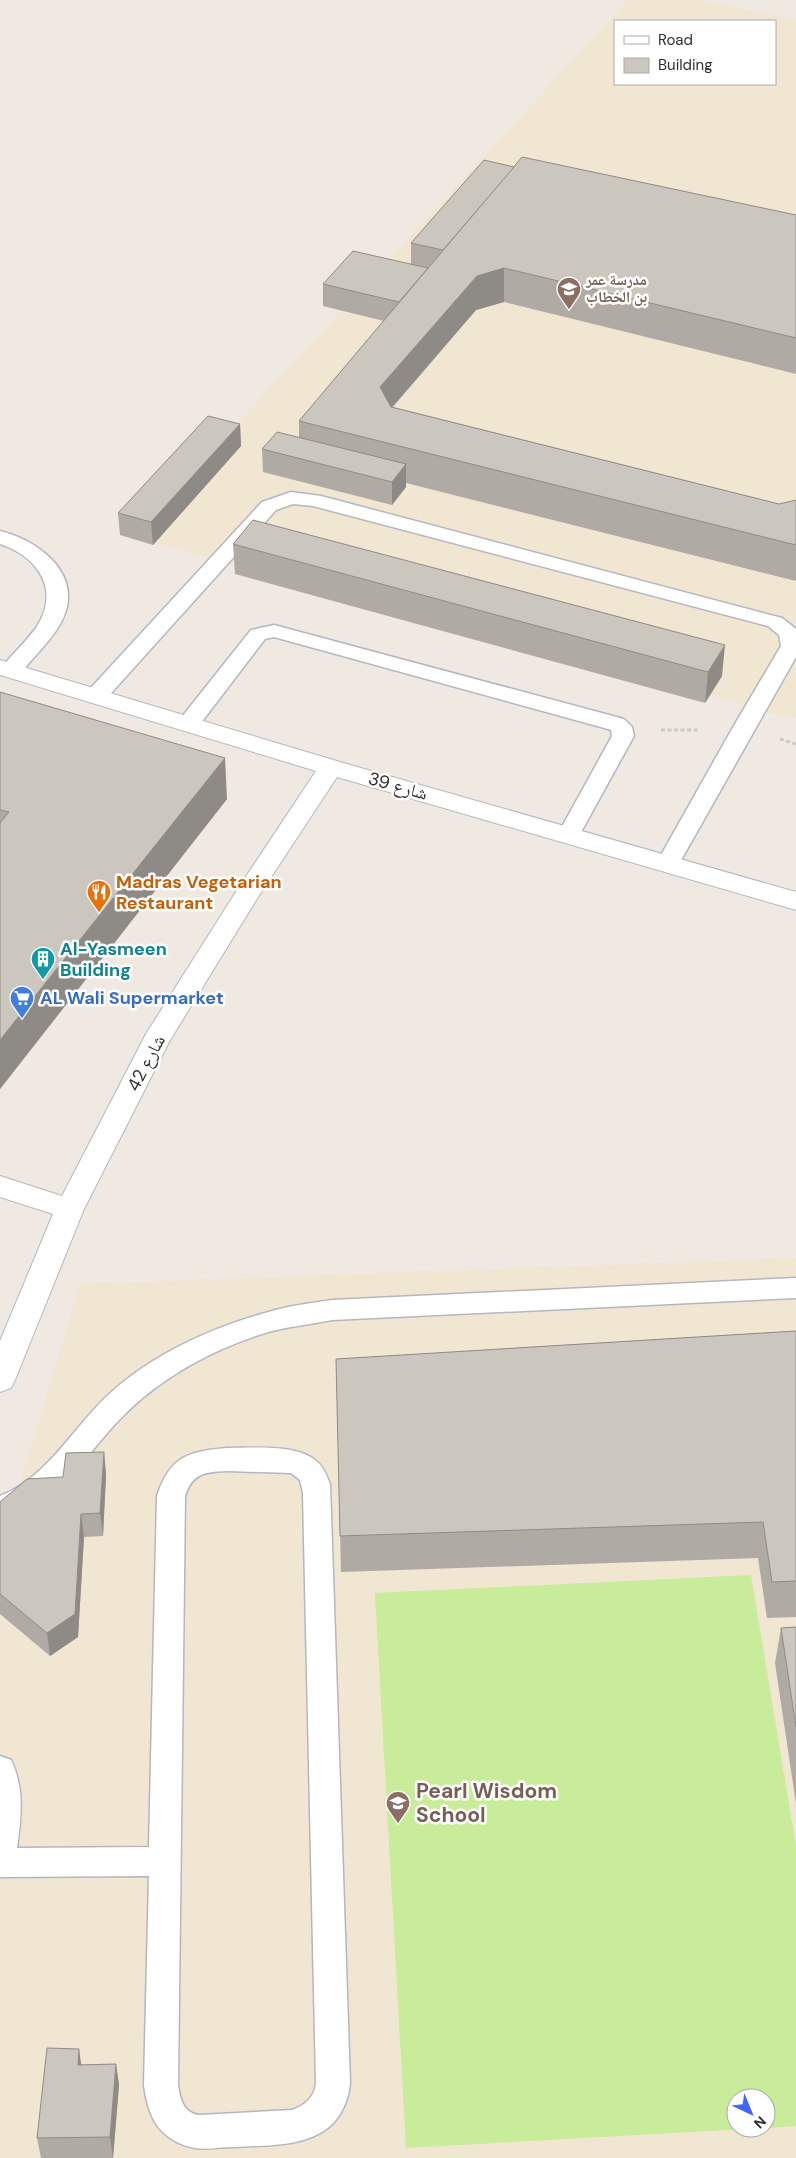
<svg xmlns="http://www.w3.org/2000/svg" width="796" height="2158" font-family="'DM Sans','Noto Naskh Arabic',sans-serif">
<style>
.education{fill:#f0e6d1;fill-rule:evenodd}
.pitch{fill:#c9ec9a}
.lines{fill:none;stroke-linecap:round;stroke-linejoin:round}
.lane-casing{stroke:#b4b7c1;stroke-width:3}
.street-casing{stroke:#b4b7c1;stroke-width:2}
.path{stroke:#c9c9c9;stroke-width:3;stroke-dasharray:4 2.5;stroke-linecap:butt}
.lane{fill:#fff;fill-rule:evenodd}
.street{fill:#fff;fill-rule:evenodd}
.wall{fill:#afaba4}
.shaded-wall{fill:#8e8b86}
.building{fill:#cbc7bf;stroke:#8e8b86}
.labels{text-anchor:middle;stroke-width:5;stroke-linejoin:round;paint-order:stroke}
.far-education-label{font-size:15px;font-weight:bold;fill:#785e54;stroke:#fff;text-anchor:start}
.street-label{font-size:18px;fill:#2e2e2e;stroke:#fff}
.food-label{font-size:18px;font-weight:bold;fill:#c56008;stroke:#fff;text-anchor:start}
.culture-label{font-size:18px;font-weight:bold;fill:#0d838f;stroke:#fff;text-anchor:start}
.shop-label{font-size:18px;font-weight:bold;fill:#366cbe;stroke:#fff;text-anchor:start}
.near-education-label{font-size:21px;font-weight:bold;fill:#785e54;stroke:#fff;text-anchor:start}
</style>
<rect width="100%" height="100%" fill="#efe9e1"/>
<!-- education -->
<g class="education">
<path d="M 628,0 L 699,0 L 796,19 L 796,719 L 133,537 ZM 615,21 L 775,21 L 775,84 L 615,84 Z"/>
<path d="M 796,1258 L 796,2158 L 0,2158 L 0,1550 L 80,1284 ZM 736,2098 L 766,2098 L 766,2128 L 736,2128 Z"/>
</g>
<!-- pitch -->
<polygon class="pitch" points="751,1575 796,1846 796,2126 766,2128 766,2098 736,2098 736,2128 761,2128 406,2148 375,1593"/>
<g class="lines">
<defs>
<g id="lane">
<polygon points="291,492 321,496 782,618 796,629 796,657 676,869 668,872 660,869 656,864 732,729 781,646 779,635 768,626 313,506 293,504 276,510 104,701 96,703 88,701 85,696 88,691 262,502"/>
<path d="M 0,531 C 30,538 70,563 68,599 C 67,624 44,646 29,663 C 26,667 22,672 18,675 C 13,677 8,676 3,675 L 0,670 C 11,655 25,643 36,628 C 61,591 39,557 0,544 Z"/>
<polygon points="274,625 624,719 632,727 634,736 580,834 577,839 569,841 561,839 558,834 612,736 611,730 608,729 274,637 265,639 197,728 189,730 181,728 178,723 181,718 251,630"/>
<path d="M 796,1278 L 796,1298 L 332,1320 C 312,1324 292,1326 272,1331 C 219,1346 164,1375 125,1414 C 93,1445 69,1488 28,1509 C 20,1514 9,1517 0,1520 L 0,1496 C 46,1478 71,1431 105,1398 C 150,1355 212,1327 272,1311 C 292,1305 312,1303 332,1300 Z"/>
<path d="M 228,1448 C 253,1448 297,1444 316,1461 C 323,1466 327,1476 330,1484 L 350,2083 C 349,2099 341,2117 329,2127 C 303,2148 264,2145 233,2147 C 220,2147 207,2150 195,2148 C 184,2146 172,2141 164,2133 C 151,2122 146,2101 144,2085 L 149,1876 L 0,1877 L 0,1756 L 11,1760 C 25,1789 21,1818 17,1848 L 149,1847 L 157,1496 C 170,1456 189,1451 228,1448 ZM 228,1471 L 291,1473 L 300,1480 L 303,1493 L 316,2083 C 315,2097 304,2106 292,2110 L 199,2115 C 183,2113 180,2098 178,2085 L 185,1496 C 193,1472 206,1472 228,1471 Z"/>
</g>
<polygon id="street" points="0,660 340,762 796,892 796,910 337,777 258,897 169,1042 84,1209 15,1380 11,1388 0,1392 0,1341 53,1214 0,1197 0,1176 62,1196 146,1034 239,887 316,771 0,675"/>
</defs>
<!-- lane casing -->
<use href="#lane" class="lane-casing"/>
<!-- street casing -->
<use href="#street" class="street-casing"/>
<!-- path -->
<g class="path">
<polyline points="661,730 700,730"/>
<polyline points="780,739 796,744"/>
</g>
<!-- lane -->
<use href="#lane" class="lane"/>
<!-- street -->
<use href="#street" class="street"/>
</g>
<!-- wall -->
<g class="wall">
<polygon points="514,167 796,215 796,374 504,302 476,310 393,407 779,504 796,500 796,581 406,483 406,487 392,505 263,472 262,449 299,437 299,421 384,321 323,306 323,284 411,265 411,243"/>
<polygon points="240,424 241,446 153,545 120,535 118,513"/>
<polygon points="253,520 722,676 705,703 235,574 233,544"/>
<polygon points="0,692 227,799 0,1089"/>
<polygon points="796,1331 796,1617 767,1618 758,1558 341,1572 336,1359"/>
<polygon points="104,1452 106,1475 103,1536 84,1537 78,1637 50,1656 0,1614 0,1502 63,1477"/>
<polygon points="796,1627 796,1804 775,1663 781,1628"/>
<polygon points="116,2064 119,2085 113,2158 41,2158 37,2138 81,2065"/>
</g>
<!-- shaded-wall -->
<g class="shaded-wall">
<polygon points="504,268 504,302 476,310 380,421 380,387 477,276"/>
<polygon points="240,424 241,446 153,545 151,522"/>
<polygon points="406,464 406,487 392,505 392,482"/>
<polygon points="725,645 722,676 705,703 708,672"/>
<polygon points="225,758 227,799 0,1089 0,1040"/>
<polygon points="104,1452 106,1475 103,1536 100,1513"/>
<polygon points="81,1514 84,1537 78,1637 50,1656 47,1633"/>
<polygon points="79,2049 82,2070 78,2065"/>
<polygon points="116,2064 119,2085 113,2158 110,2137"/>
</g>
<!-- building -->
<g class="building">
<polygon points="522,157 796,215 796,338 504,268 477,276 380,387 391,407 779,504 796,500 796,545 299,421"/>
<polygon points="484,160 514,167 443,250 411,243"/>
<polygon points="353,251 428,268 399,302 323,284"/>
<polygon points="208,416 240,424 151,522 118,513"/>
<polygon points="277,432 406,464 392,482 262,449"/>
<polygon points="253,520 725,645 708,672 233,544"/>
<polygon points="0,692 225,758 0,1040 0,823 9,812 0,810"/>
<polygon points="796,1331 796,1581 772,1582 763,1522 340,1536 336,1359"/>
<polygon points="104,1452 100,1513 81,1514 75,1614 47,1633 0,1594 0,1502 27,1479 63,1477 66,1453"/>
<polygon points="796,1627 796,1727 781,1628"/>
<polygon points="47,2048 79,2049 78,2065 116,2064 110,2137 37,2138"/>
</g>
<!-- icons -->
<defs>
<symbol id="school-pin" viewBox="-11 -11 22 30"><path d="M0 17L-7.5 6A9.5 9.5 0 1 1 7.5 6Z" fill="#8d6e63" stroke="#fff"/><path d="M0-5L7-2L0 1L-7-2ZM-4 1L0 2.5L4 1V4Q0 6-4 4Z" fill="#fff"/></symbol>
<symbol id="restaurant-pin" viewBox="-11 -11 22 30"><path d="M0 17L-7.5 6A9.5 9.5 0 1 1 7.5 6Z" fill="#e8710a" stroke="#fff"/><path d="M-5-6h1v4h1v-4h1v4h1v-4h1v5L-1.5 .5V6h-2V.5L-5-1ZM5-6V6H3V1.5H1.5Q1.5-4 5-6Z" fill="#fff"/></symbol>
<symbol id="building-pin" viewBox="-11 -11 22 30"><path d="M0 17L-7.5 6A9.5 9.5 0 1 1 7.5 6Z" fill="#0f9aa8" stroke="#fff"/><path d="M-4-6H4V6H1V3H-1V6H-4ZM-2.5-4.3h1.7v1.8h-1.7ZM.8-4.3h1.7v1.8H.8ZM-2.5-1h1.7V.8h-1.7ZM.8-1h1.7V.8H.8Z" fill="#fff"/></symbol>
<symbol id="supermarket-pin" viewBox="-11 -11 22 30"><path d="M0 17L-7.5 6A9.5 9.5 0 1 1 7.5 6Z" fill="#3f7fe0" stroke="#fff"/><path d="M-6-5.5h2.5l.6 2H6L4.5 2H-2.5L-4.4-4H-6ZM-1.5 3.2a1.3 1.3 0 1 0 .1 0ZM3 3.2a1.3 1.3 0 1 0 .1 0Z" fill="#fff"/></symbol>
</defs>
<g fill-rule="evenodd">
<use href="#school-pin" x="555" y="275" width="28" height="38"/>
<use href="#restaurant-pin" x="85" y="878" width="28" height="38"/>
<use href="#building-pin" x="29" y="945" width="28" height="38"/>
<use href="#supermarket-pin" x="8" y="984" width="28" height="38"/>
<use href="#school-pin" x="384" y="1789" width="28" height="38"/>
</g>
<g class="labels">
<!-- far-education labels -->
<g class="far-education-label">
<text x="586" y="285">مدرسة عمر<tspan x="586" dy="17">بن الخطاب</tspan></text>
</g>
<!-- street labels -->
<g class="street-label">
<text transform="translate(398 786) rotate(16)" y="6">شارع 39</text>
<text transform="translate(146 1063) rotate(-62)" y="6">شارع 42</text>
</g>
<!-- food labels -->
<g class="food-label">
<text x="116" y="888">Madras Vegetarian<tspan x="116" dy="21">Restaurant</tspan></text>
</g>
<!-- culture labels -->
<g class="culture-label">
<text x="60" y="955">Al-Yasmeen<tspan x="60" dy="21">Building</tspan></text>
</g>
<!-- shop labels -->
<g class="shop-label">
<text x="40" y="1004">AL Wali Supermarket</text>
</g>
<!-- near-education labels -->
<g class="near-education-label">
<text x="416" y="1798">Pearl Wisdom<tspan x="416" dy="24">School</tspan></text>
</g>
</g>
<!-- legend -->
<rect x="614" y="20" width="162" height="65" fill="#ffffff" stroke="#ababab"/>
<rect x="624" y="36" width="25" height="8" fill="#ffffff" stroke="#ababab"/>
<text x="658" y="45" font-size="15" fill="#2e2e2e">Road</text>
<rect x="624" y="58" width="25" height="15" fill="#cbc7bf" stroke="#ababab"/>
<text x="658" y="70" font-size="15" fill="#2e2e2e">Building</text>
<!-- north arrow -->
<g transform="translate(751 2113) rotate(136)"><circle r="24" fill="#ffffff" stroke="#ababab"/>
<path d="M0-4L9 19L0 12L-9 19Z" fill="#4264fb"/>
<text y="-8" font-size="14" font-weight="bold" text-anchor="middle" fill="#2e2e2e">N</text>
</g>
</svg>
